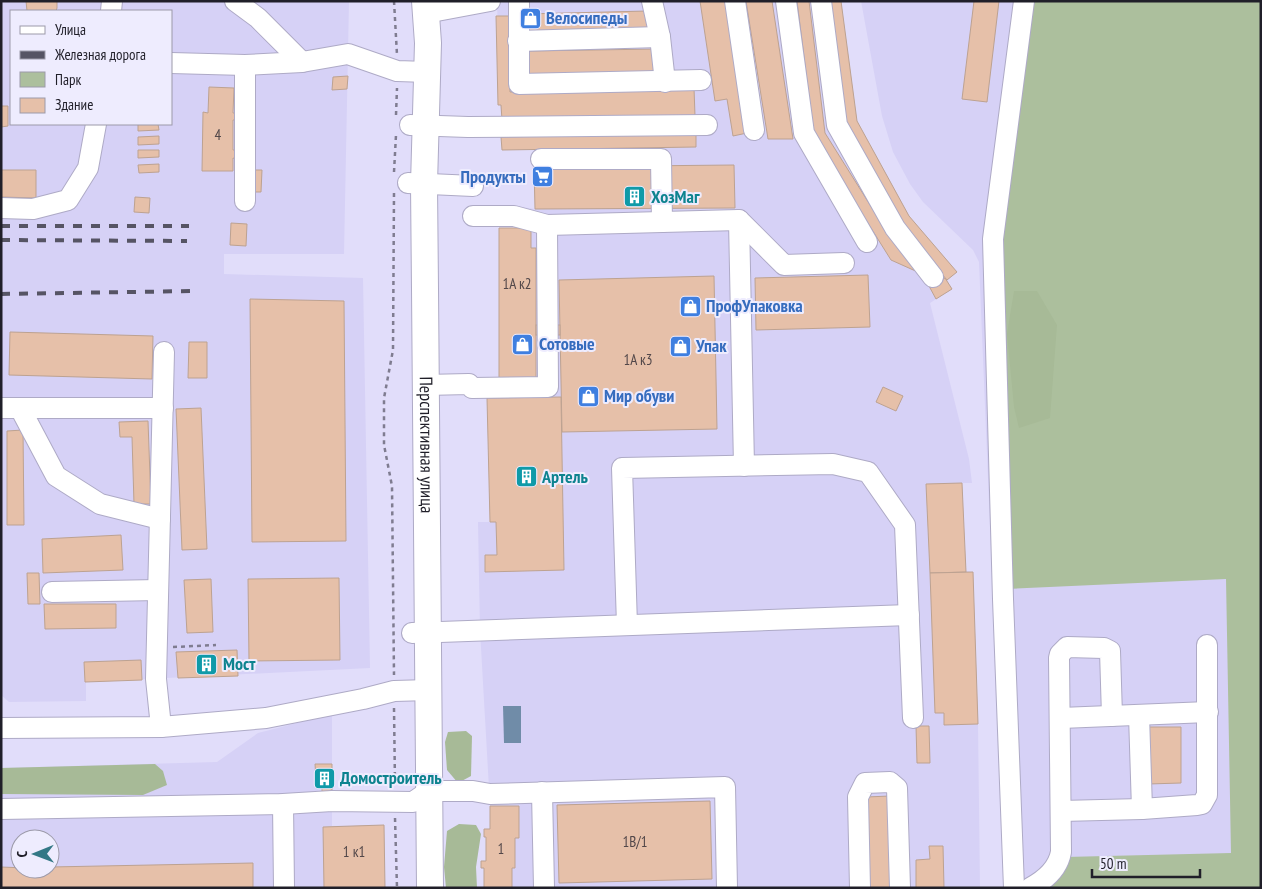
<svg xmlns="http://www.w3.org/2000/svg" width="1262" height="889" font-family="'PT Sans Narrow',sans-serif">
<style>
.built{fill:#d6d1f6;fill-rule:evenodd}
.green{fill:#acbf9d}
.forest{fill:#a7ba97}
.water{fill:#708ca8}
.building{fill:#e6c0a9;stroke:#bda291}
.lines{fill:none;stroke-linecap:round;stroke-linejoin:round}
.minor-casing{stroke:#aeaac6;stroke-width:22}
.major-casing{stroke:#aeaac6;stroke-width:28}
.path{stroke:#7f7c90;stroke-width:2.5;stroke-dasharray:4 4;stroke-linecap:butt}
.minor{stroke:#fff;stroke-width:20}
.major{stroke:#fff;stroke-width:26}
.rail{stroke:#565464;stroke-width:4;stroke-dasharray:9 9;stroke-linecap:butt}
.labels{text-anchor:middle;stroke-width:4;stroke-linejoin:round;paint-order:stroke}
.number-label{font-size:15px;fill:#524749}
.shop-label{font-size:18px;font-weight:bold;fill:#366cbe;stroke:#eeecfe;text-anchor:start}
.culture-label{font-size:18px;font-weight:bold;fill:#0d838f;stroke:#eeecfe;text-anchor:start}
.street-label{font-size:18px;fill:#201f29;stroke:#eeecfe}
</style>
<rect width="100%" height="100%" fill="#e1ddfa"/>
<!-- built -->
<g class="built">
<path d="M 1,1 L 349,1 L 344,254 L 224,254 L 224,274 L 363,278 L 370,668 L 86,682 L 86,701 L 9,702 L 1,695 ZM 11,11 L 171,11 L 171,124 L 11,124 Z"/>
<polygon points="519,1 841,1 857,121 909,216 957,272 947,280 952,289 930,303 969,459 972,483 962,483 966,571 973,572 978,724 980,888 484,888 484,869 481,868 481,861 486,861 486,837 484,837 484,829 490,829 490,806 480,630 478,522 490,522 487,398 499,397 499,228 514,228 514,206 535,209 534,150 502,150 497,3"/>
<polygon points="861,1 1261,1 1261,888 1005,888 979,262 973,250 923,202 910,184 893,152 882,116"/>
<path d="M 332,714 L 332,826 L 384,825 L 385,888 L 1,888 L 1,768 L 217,762 L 258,733 ZM 20,839 L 50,839 L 50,869 L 20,869 Z"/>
</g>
<!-- green -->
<polygon class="green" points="1032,1 1261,1 1261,888 1041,888 1065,857 1231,853 1226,579 1007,589 996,251"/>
<!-- forest -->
<g class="forest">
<polygon points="1014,291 1037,291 1057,325 1050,418 1019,428 1014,407 1007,334"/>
<polygon points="466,731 472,736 471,776 458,783 447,770 445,742 448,732"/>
<polygon points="155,764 163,771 167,785 143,795 1,794 1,768"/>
<polygon points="459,824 476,825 481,834 476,867 477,888 446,888 444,867 447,831"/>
</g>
<!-- water -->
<polygon class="water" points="503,706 521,706 521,743 504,743"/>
<!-- building -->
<g class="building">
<polygon points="26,1 57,1 57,8 56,11 27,11"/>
<polygon points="700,1 727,1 747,133 733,136 727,99 715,101"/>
<polygon points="746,1 772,1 793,139 768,139"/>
<polygon points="797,1 809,1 825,133 887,232 920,273 891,260 814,137"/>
<polygon points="828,1 841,1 857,121 909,216 957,272 947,280 899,224 844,125"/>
<polygon points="974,1 999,1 987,102 962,99"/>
<polygon points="648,11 648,29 524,32 524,14"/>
<polygon points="496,16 509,16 510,92 694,88 695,116 502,120 501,105 498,105"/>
<polygon points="657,49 657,75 528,78 528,51"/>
<polygon points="348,76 347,89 332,90 333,77"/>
<polygon points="209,87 234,88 233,113 237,113 237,120 233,120 233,150 236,150 236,159 233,158 233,171 202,171 203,112 208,113"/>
<polygon points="1,106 8,106 8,126 1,127"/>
<polygon points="138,124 158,124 159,130 138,131"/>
<polygon points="696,133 696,147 502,150 501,137"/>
<polygon points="159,136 159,144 138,145 138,137"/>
<polygon points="138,150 159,150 159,157 138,158"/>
<polygon points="159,164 159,172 139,173 138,165"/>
<polygon points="734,165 735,208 535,209 534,167"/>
<polygon points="1,170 36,170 36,198 1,197"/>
<polygon points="250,170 262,170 261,192 250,192"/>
<polygon points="135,197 150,198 149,213 134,212"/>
<polygon points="231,223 247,224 246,246 230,245"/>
<polygon points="499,228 531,228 531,248 536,248 536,380 499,380"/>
<polygon points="868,275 870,327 756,330 755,278"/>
<polygon points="714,276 717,429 562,432 559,280"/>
<polygon points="945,278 952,289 936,299 929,286"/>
<polygon points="250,299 344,301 346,541 252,542"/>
<rect x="536" y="325" width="24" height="10"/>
<polygon points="10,332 153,336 152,379 9,375"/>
<polygon points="189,342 207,342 207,378 188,378"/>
<polygon points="883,387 903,396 896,411 876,402"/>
<polygon points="561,397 564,570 485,572 485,555 497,555 496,522 490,522 487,398"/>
<polygon points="201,408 207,549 182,550 176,409"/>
<polygon points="148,421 151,504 134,504 132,437 120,437 119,422"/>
<polygon points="23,430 24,525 7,525 7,431"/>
<polygon points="962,483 966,572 930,573 926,484"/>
<polygon points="121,535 123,570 43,573 42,539"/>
<polygon points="973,572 978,724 944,725 944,713 935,713 930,573"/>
<polygon points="27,573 39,573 40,604 28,604"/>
<polygon points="339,578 340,660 249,661 248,579"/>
<polygon points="211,579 213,632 187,633 184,580"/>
<polygon points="44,604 116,604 116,628 45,629"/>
<polygon points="237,650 238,676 178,678 176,652"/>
<polygon points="141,660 142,680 85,682 84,662"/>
<polygon points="916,726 929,726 930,763 917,763"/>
<polygon points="1148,727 1181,727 1181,783 1148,784"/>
<polygon points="315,764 332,764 332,792 322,792 322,779 316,779"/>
<polygon points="890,796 892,888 868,888 866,797"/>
<polygon points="710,801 712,879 559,883 557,805"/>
<polygon points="490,806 519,806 519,838 515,838 515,868 512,868 512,888 484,888 484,868 481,868 481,861 486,861 486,837 484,837 484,829 490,829"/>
<polygon points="384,825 385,888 324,888 323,827"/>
<polygon points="929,846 943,846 944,888 916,888 916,860 930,859"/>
<polygon points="253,863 253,888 1,888 1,867 50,869 50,867"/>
</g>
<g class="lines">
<defs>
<g id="minor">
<polyline points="235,1 258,18 302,62"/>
<polyline points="519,1 519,84 701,80"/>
<polyline points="652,1 660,37 665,82"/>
<polyline points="735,1 754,130"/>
<polyline points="786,1 804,133 867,242"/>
<polyline points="821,1 837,125 895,228 933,277"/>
<polyline points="111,11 112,1"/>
<polyline points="426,13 490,1"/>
<polyline points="518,41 660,37"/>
<polyline points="171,63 245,65 302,62 348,54 397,71 427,72"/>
<polyline points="410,125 468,127 707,125"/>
<polyline points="541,159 661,159 662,222"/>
<polyline points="408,183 473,186"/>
<polyline points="245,201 245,65"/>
<polyline points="1,208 33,209 68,200 88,168 96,124"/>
<polyline points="473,216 514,216 547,225 739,220 784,265 844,263"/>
<polyline points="739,220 744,466"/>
<polyline points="425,385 469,384 472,388 548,387 547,225"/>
<polyline points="1,408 163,408"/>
<polyline points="20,408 56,476 100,504 160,519"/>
<polyline points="52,592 158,590"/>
<polyline points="627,625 622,468 833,464 868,472 905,525 913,718"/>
<polyline points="412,633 909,615"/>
<polyline points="1139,715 1142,809"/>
<polyline points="1061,718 1208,712"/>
<polyline points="161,727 156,679 164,352"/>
<polyline points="1,728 161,727 266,718 363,699 394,691 429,690"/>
<polyline points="542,792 544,888"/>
<polyline points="283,804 284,888"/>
<polyline points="1,809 283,804 332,801 413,802 429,791 473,791 490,794 725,787 727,888"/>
<polyline points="1061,811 1142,809 1197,805 1202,804 1207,795 1207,645"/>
<polyline points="860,888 858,797 865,783 890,782 897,788 900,888"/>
<polyline points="1014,888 1003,599 993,239 1024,1"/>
<path d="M 1030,888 C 1045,880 1058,869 1061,852 L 1059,658 L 1060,654 L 1067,647 L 1104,648 L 1110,651 L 1112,716"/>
</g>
<g id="major">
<path id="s1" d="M 425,1 L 428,43 L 424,184 L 425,289 L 430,888"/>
</g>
</defs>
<!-- minor casing -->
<use href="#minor" class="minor-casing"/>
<!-- major casing -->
<use href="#major" class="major-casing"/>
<!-- path -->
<g class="path">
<polyline points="394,1 397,55"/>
<polyline points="396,115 397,88"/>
<polyline points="394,172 396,135"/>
<polyline points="394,193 393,350 384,398 384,445 392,486 394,675"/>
<polyline points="173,647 216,645"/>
<polyline points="394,708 395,785"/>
<polyline points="395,818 397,888"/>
</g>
<!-- minor -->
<use href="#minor" class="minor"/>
<!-- major -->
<use href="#major" class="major"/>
<!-- rail -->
<g class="rail">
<polyline points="1,226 189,226"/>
<polyline points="1,240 187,241"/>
<polyline points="1,294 195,291"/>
</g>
</g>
<!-- icons -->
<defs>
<symbol id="shop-square" viewBox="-11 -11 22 22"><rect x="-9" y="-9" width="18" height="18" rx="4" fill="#3f7fe0" stroke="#eeecfe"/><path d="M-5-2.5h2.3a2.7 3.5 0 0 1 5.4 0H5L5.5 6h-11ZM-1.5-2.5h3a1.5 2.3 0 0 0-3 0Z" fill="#fff"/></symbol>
<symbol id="supermarket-square" viewBox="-11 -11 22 22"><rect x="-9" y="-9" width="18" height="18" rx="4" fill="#3f7fe0" stroke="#eeecfe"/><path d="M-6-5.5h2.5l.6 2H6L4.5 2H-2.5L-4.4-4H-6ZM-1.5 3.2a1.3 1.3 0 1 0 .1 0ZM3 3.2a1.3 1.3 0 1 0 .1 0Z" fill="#fff"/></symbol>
<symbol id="building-square" viewBox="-11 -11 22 22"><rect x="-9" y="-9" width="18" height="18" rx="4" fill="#0f9aa8" stroke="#eeecfe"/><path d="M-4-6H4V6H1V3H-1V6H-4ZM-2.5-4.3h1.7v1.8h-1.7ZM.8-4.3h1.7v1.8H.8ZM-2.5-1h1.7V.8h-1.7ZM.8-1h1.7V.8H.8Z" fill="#fff"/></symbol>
</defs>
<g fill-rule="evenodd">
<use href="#shop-square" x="518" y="6" width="25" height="25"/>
<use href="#supermarket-square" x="530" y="164" width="25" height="25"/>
<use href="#building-square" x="622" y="184" width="25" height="25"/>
<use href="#shop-square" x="678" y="294" width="25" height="25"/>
<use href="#shop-square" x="510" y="332" width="25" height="25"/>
<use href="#shop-square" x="668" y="334" width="25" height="25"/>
<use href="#shop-square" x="576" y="384" width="25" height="25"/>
<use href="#building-square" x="514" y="464" width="25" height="25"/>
<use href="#building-square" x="194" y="652" width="25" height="25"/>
<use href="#building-square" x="312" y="766" width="25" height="25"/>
</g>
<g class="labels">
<!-- number labels -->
<g class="number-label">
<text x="218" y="140">4</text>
<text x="517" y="289">1А к2</text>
<text x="638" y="365">1А к3</text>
<text x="635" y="847">1В/1</text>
<text x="501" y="854">1</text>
<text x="354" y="857">1 к1</text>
</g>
<!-- shop labels -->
<g class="shop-label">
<text x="546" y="24">Велосипеды</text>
<text x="526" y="183" text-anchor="end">Продукты</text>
<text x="706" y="312">ПрофУпаковка</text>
<text x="539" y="350">Сотовые</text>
<text x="696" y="352">Упак</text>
<text x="604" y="402">Мир обуви</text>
</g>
<!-- culture labels -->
<g class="culture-label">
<text x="651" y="203">ХозМаг</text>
<text x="542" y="483">Артель</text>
<text x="223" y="670">Мост</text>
<text x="340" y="784">Домостроитель</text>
</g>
<!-- street labels -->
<g class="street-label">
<text dy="6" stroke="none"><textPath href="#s1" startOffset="444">Перспективная улица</textPath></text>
</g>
</g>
<!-- border -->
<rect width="1262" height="889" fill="none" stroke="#201f29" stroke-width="5"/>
<!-- legend -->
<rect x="10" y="10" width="162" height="115" fill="#eeecfe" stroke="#9c9aa9"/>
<rect x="20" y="26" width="25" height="8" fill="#ffffff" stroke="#9c9aa9"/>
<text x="55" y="35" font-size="15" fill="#201f29">Улица</text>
<rect x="20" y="51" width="25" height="8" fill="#565464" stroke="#9c9aa9"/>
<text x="55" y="60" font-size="15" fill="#201f29">Железная дорога</text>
<rect x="20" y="72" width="25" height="15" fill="#acbf9d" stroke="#9c9aa9"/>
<text x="55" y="85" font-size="15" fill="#201f29">Парк</text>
<rect x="20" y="98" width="25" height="15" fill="#e6c0a9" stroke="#9c9aa9"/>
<text x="55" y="110" font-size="15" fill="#201f29">Здание</text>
<!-- north arrow -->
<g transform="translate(35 854) rotate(269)"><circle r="24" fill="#eeecfe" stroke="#9c9aa9"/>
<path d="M0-4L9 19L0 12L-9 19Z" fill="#337886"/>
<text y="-8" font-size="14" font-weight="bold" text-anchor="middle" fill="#201f29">С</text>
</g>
<!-- scale -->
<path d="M1092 869v8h108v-8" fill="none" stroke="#201f29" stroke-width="2.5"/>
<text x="1100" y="869" font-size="15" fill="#201f29" stroke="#eeecfe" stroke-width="4" paint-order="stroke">50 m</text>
</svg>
